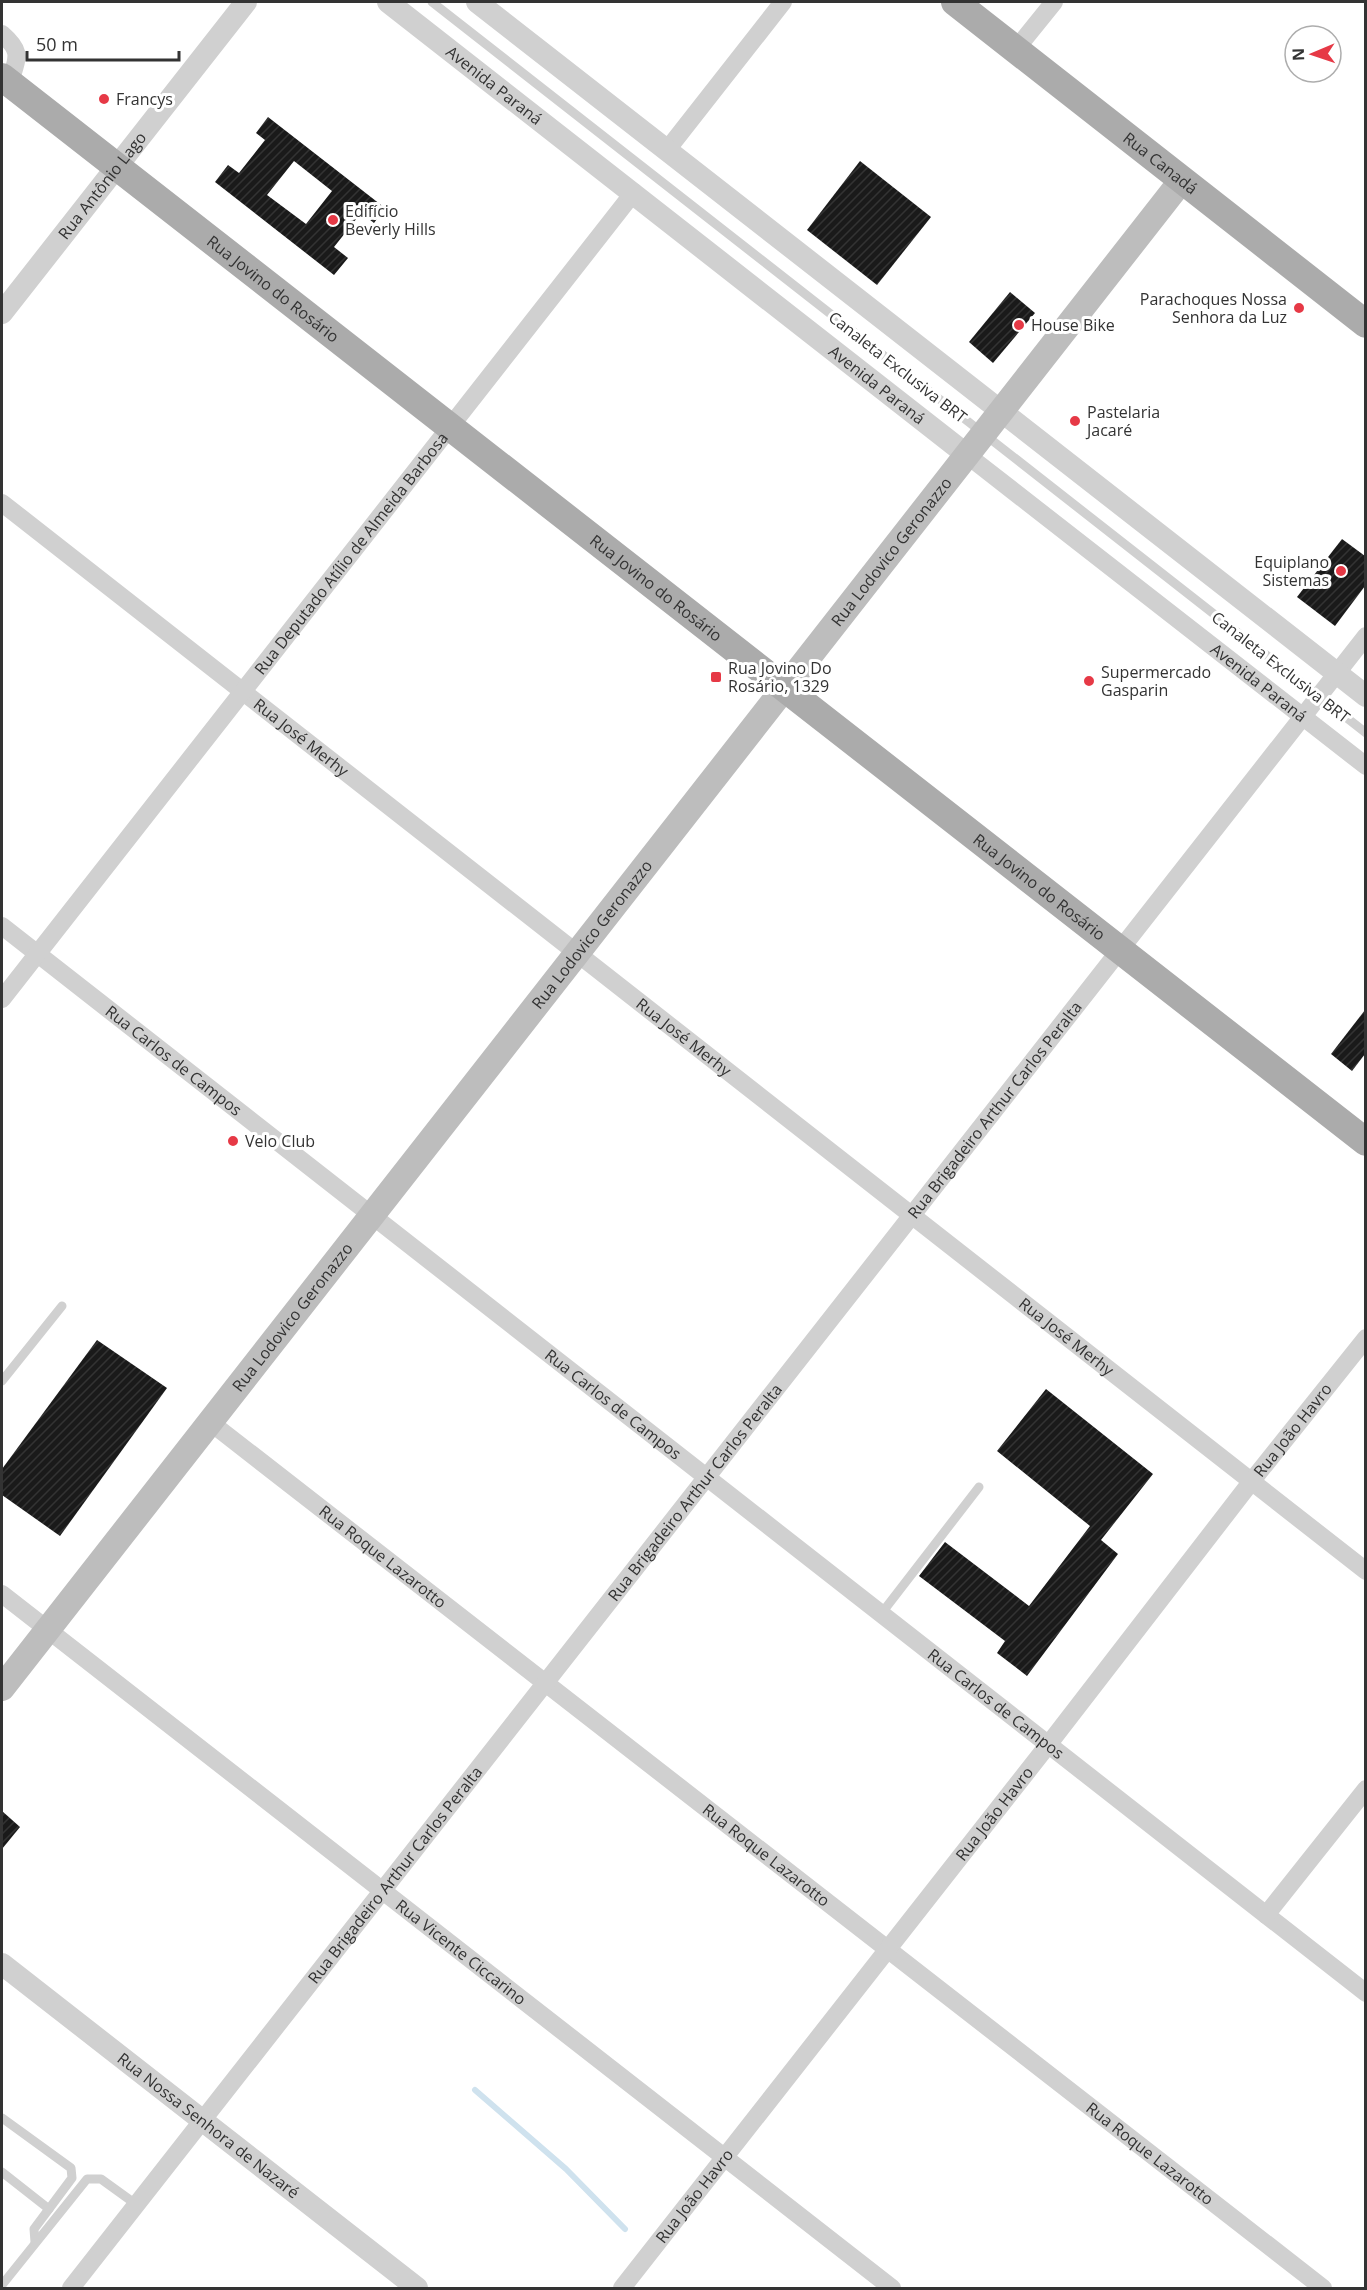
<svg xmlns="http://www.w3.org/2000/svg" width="1367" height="2290" font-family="'Open Sans',sans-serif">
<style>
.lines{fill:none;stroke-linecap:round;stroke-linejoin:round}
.stream{stroke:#cfe2ee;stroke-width:6}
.building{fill:url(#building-hatch);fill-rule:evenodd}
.service{stroke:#d0d0d0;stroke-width:9}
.minor{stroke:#d0d0d0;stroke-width:18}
.tertiary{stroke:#d0d0d0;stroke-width:22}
.secondary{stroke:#bdbdbd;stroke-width:26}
.primary{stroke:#ababab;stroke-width:28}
.poi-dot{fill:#e63946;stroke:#fff;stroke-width:2}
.labels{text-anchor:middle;stroke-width:6;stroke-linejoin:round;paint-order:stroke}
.street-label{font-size:16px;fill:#333;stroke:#fff}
.poi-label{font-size:16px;fill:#333;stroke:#fff;text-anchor:start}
</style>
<defs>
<pattern id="building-hatch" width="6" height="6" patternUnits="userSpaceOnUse" patternTransform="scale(1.5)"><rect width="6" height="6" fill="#1a1a1a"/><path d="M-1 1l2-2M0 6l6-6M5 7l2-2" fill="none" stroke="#333"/></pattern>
</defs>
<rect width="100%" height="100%" fill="#fff"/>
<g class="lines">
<!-- stream -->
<polyline class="stream" points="475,2090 566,2169 625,2229"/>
</g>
<!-- building -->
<g class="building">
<path d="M 268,117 L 385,208 L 374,223 L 361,213 L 334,247 L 348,258 L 334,275 L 215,182 L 228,165 L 239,173 L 265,140 L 256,133 ZM 294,161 L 332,191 L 306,224 L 267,195 Z"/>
<polygon points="860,161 931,217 877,285 807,230"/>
<polygon points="1010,292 1035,313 993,363 969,342"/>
<polygon points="1342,539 1365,556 1365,586 1335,626 1297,597"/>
<polygon points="1365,1010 1365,1054 1352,1071 1331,1054"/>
<polygon points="97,1340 167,1388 60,1536 2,1495 2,1469"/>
<polygon points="1046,1389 1153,1474 1101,1540 1118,1554 1027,1676 997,1653 1005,1641 919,1576 945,1542 1029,1606 1090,1526 997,1451"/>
<polygon points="2,1811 20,1827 2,1849"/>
</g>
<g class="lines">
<!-- service -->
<g class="service">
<polyline points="432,2 1366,733"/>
<polyline points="2,1381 62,1306"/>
<polyline points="881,1614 979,1487"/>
<polyline points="2,2118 71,2168 72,2178 34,2229 35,2242"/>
<polyline points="2,2172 49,2209"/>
<polyline points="2,2285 87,2179 101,2179 137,2205"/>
</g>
<!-- minor -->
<g class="minor">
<path d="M 2,34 C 24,53 16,58 10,84"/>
<polyline points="1016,49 1054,2"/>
<polyline points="667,150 783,2"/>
<path id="s1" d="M 967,455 L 1366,766"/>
<path id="s2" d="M 2,503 L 1366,1571"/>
<path id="s3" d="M 2,926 L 1366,1993"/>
<path id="s4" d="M 2,999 L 634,192"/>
<path id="s5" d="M 210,1422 L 1323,2288"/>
<path id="s6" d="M 2,1594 L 892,2288"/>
<polyline points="1266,1915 1366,1789"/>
<path id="s7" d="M 71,2288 L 1366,636"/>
<path id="s8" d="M 622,2288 L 1048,1745 L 1251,1482 L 1366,1338"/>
</g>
<!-- tertiary -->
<g class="tertiary">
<path id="s9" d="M 388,2 L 967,455"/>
<polyline points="477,2 1366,696"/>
<path id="s10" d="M 2,313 L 246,2"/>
<path id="s11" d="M 2,1964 L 417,2288"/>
</g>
<!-- secondary -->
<path class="secondary" id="s12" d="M 2,1688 L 1182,180"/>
<!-- primary -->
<g class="primary">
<path id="s13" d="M 955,2 L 1366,324"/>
<path id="s14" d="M 2,77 L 1366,1142"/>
</g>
</g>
<!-- markers -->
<g class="poi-dot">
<circle cx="104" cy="99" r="6"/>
<circle cx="333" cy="220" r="6"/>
<circle cx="1299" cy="308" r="6"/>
<circle cx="1019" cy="325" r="6"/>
<circle cx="1075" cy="421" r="6"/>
<circle cx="1341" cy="571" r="6"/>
<rect x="710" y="671" width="12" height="12" rx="3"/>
<circle cx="1089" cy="681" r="6"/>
<circle cx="233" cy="1141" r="6"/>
</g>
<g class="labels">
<!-- street labels -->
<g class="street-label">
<text dy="6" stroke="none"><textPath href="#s9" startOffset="135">Avenida Paraná</textPath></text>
<text dy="6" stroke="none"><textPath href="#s13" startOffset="261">Rua Canadá</textPath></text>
<text dy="6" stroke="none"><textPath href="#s10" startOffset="162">Rua Antônio Lago</textPath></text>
<text dy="6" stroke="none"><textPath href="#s14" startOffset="344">Rua Jovino do Rosário</textPath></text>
<text transform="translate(898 367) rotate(38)" y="6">Canaleta Exclusiva BRT</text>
<text dy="6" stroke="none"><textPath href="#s9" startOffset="621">Avenida Paraná</textPath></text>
<text dy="6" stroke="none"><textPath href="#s12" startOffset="1443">Rua Lodovico Geronazzo</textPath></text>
<text dy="6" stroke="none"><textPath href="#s4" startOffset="566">Rua Deputado Atílio de Almeida Barbosa</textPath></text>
<text dy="6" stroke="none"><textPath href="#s14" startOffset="830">Rua Jovino do Rosário</textPath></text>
<text transform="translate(1281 667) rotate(38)" y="6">Canaleta Exclusiva BRT</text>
<text dy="6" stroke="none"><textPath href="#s1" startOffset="370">Avenida Paraná</textPath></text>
<text dy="6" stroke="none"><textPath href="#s2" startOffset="380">Rua José Merhy</textPath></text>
<text dy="6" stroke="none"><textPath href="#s14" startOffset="1316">Rua Jovino do Rosário</textPath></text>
<text dy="6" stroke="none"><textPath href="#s12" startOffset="957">Rua Lodovico Geronazzo</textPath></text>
<text dy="6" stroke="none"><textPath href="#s2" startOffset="866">Rua José Merhy</textPath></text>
<text dy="6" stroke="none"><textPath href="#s3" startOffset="218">Rua Carlos de Campos</textPath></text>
<text dy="6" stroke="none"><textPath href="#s7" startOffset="1497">Rua Brigadeiro Arthur Carlos Peralta</textPath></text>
<text dy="6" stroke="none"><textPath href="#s12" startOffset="471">Rua Lodovico Geronazzo</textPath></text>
<text dy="6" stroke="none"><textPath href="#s2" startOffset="1352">Rua José Merhy</textPath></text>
<text dy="6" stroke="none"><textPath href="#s3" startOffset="776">Rua Carlos de Campos</textPath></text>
<text dy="6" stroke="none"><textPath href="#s8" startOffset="1089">Rua João Havro</textPath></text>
<text dy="6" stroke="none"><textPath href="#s7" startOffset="1011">Rua Brigadeiro Arthur Carlos Peralta</textPath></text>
<text dy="6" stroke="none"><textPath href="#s5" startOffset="219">Rua Roque Lazarotto</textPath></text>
<text dy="6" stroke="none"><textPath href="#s3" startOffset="1262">Rua Carlos de Campos</textPath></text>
<text dy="6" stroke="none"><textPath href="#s8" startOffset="603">Rua João Havro</textPath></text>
<text dy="6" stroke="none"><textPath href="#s5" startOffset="705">Rua Roque Lazarotto</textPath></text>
<text dy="6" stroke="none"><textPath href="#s7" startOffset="525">Rua Brigadeiro Arthur Carlos Peralta</textPath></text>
<text dy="6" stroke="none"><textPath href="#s6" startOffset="582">Rua Vicente Ciccarino</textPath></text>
<text dy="6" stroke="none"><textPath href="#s11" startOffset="262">Rua Nossa Senhora de Nazaré</textPath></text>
<text dy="6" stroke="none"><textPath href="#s5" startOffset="1191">Rua Roque Lazarotto</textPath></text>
<text dy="6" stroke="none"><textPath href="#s8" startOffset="117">Rua João Havro</textPath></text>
</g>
<!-- poi labels -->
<g class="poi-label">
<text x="116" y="105">Francys</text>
<text x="345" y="217">Edifício<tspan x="345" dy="18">Beverly Hills</tspan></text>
<text x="1287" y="305" text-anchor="end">Parachoques Nossa<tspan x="1287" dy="18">Senhora da Luz</tspan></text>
<text x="1031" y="331">House Bike</text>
<text x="1087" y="418">Pastelaria<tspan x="1087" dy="18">Jacaré</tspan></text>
<text x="1329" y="568" text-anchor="end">Equiplano<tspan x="1329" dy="18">Sistemas</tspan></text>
<text x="728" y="674">Rua Jovino Do<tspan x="728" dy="18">Rosário, 1329</tspan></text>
<text x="1101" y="678">Supermercado<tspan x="1101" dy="18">Gasparin</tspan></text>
<text x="245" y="1147">Velo Club</text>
</g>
</g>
<!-- border -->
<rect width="1367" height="2290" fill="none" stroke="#333333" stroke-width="6"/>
<!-- north arrow -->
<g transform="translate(1313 54) rotate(268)"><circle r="28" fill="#ffffff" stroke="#adadad" stroke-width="1.5"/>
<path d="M0-4.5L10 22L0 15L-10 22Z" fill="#e63946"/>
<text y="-9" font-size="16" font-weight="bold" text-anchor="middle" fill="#333333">N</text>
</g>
<!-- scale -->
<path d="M27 51v9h152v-9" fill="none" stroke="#333333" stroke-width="3"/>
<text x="36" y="51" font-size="18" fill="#333333" stroke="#ffffff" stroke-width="4.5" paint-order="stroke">50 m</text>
</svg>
